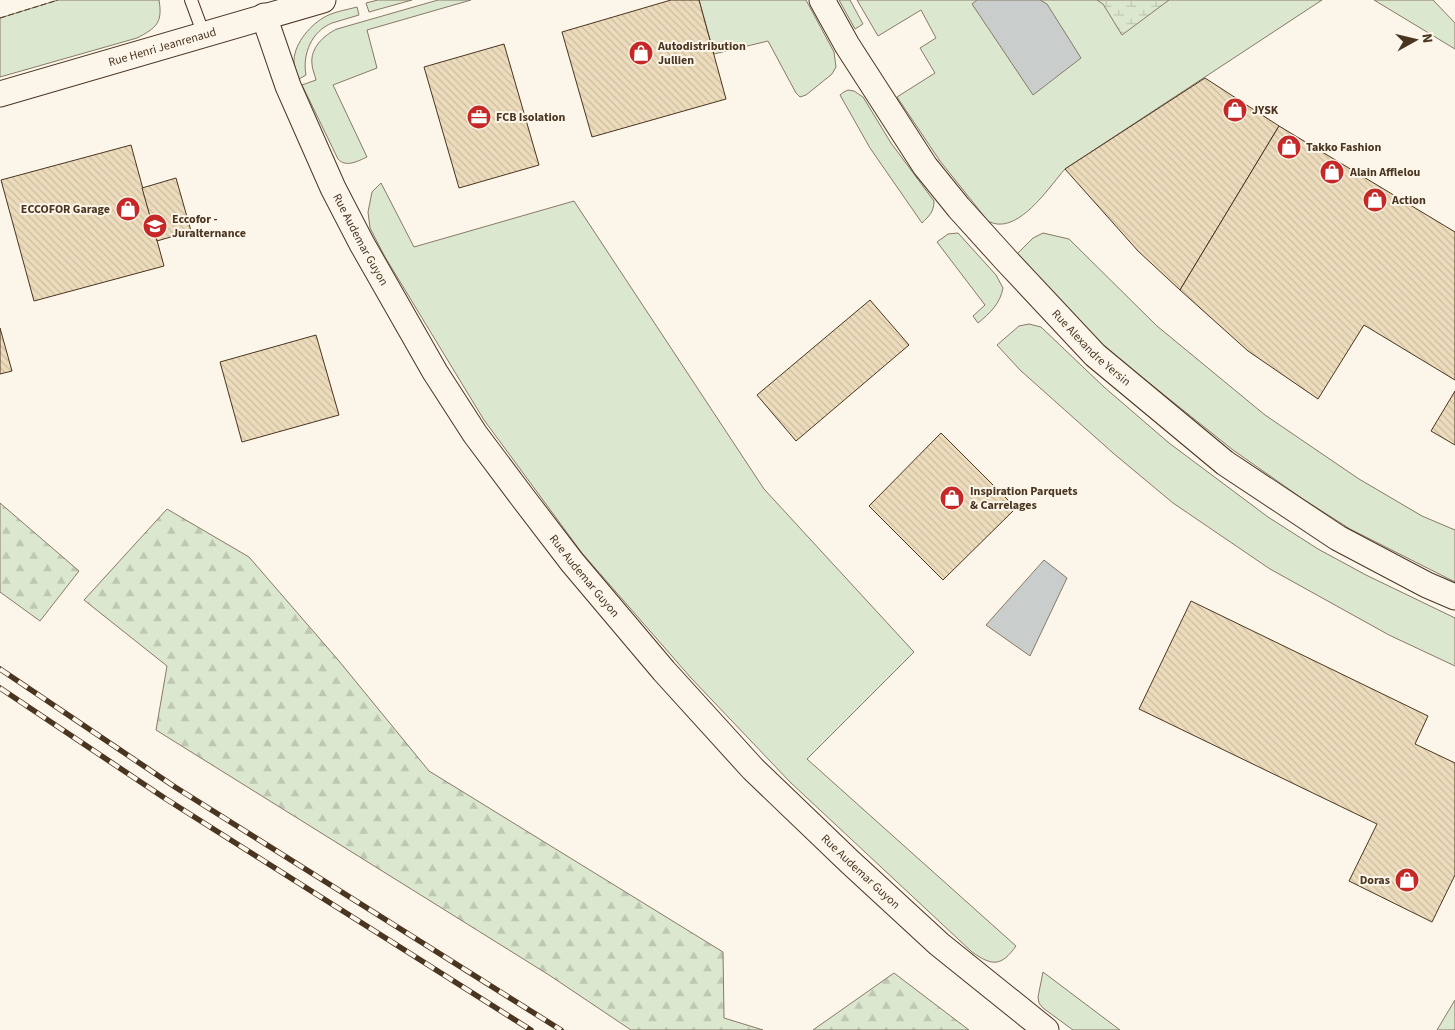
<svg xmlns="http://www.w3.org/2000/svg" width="1455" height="1030" font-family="'Source Sans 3',sans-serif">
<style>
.green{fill:#dce7d0;stroke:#887966}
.forest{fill:url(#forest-firs);stroke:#887966}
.wetland{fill:url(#wetland-marsh);stroke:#887966}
.water{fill:#c9cecd;stroke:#887966}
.building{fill:url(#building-back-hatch);stroke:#4a3520}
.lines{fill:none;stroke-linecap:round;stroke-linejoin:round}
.service-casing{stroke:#4a3520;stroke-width:14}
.minor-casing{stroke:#4a3520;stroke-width:27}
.service{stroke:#fbf6e9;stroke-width:12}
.minor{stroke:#fbf6e9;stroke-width:25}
.rail-casing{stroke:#4a3520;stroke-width:5.5}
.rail{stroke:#fbf6e9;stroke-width:4;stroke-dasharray:11;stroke-linecap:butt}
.fence{stroke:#4a3520;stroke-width:1;stroke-dasharray:6 2.5;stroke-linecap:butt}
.labels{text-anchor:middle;stroke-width:4;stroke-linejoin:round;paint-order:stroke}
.poi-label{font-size:12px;font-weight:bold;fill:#4a3520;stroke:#fbf6e9;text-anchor:start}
.street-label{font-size:12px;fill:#4a3520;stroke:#fbf6e9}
</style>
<defs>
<pattern id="forest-firs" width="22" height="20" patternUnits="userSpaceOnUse" patternTransform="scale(1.25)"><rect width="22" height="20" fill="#dce7d0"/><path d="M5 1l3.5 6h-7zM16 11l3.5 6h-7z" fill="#bec7b2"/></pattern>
<pattern id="wetland-marsh" width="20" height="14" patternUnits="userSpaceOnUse" patternTransform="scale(1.25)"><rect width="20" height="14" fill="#dce7d0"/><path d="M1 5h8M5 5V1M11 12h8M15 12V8" fill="none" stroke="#bec7b2"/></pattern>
<pattern id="building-back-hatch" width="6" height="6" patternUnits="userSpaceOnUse" patternTransform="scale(1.25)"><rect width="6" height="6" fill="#ecdcbc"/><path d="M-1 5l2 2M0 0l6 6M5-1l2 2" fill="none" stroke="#ccbda1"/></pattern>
</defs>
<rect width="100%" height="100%" fill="#fbf6e9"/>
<!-- green -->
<g class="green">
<path d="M 58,0 L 159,0 C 163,23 156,28 137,38 L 0,77 L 0,18 Z"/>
<polygon points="378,0 412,0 369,12 366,3"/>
<path d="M 438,0 L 471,0 L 367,30 L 377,68 L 333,85 L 367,157 C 358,161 346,168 338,159 L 302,85 L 316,80 C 315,75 312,69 312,64 C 310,48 324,35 337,29 Z"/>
<polygon points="699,0 806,0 834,52 836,67 832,74 806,95 800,97 796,93 768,41 714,54"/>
<polygon points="839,0 850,0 863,24 855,29"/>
<path d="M 857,0 L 1322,0 L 1065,169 C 1049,187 1017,237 988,221 L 940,161 L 897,97 L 935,73 L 920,48 L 936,38 L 921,10 L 878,36 Z"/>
<polygon points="1374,0 1433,0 1455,23 1455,49"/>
<path d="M 357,7 L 359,15 C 350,18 341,20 332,23 C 312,31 302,54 306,75 L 299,79 C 297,74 295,69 294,63 C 293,46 308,27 323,18 C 332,12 346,10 357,7 Z"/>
<path d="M 848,90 L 854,91 L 863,97 L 891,143 L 934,201 C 934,212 929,216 922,223 L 870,148 L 840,95 L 844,92 Z"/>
<path d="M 381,183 L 414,247 L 574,201 L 764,489 L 914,652 L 807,759 L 1016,946 C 1001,967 992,966 972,952 L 790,782 L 691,678 L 582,553 L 484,420 L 385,257 L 370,228 L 368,212 L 372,192 Z"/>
<path d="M 958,233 L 996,275 L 1003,288 C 1000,304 990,313 978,323 L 973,316 L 985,305 L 937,242 L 948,234 Z"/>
<polygon points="1043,233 1069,239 1157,326 1265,415 1359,479 1422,516 1455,530 1455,582 1350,529 1303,499 1233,450 1109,351 1016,255 1033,238"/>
<polygon points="1029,324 1041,327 1104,387 1169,443 1268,517 1318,549 1366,575 1455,618 1455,666 1389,635 1270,569 1173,503 1113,453 1020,370 997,345 1019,326"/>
<polygon points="1043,972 1120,1030 1073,1030 1043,1008 1039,1003 1038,997"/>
<polygon points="1455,1000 1455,1030 1437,1030"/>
</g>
<!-- forest -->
<g class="forest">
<polygon points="0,503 79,571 40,621 0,592"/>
<polygon points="167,509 249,557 339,661 429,771 723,952 724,1018 763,1030 631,1030 549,975 156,730 167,666 84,600"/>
<polygon points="894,973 969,1030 813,1030"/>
</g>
<!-- wetland -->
<polygon class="wetland" points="1097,0 1169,0 1122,35 1103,4"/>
<!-- water -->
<g class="water">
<polygon points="977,0 1040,0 1047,4 1081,58 1033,95 972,4"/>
<polygon points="1044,560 1067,578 1030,656 986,625"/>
</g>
<!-- building -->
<g class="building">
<polygon points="671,0 699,0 726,99 592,137 562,32"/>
<polygon points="504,44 539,165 459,188 424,67"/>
<polygon points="1205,78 1279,126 1180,290 1138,251 1065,169"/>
<polygon points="1279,126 1455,232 1455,380 1364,325 1318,399 1248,351 1180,290"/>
<polygon points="131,145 164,266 34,301 1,180"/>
<polygon points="176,178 191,231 157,241 142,188"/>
<polygon points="870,300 909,345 796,441 757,395"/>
<polygon points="0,328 12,371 0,374"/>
<polygon points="316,335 339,415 242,442 220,362"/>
<polygon points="1455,391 1455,445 1431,431"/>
<polygon points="941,433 1016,508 943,580 869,506"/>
<polygon points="1191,601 1428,716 1415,744 1455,763 1455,875 1432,922 1349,881 1377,824 1139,709"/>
</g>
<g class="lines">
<defs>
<polyline id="service" points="191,0 204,35"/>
<g id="minor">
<path id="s1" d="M 822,0 L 847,45 L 925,166 L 959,208 L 1006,260 L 1095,355 L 1225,463 L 1338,538 L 1427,585 L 1455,597"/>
<path id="s2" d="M 264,16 L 288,86 L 333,188 L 362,244 L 435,372 L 475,434 L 523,498 L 572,562 L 664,671 L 753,769 L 850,862 L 939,944 L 1046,1030"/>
<path id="s3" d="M 0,94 L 323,0"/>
</g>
</defs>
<!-- service casing -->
<use href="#service" class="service-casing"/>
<!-- minor casing -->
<use href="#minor" class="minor-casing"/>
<!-- service -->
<use href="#service" class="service"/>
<!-- minor -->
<use href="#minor" class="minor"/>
<defs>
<g id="rail">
<polyline points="0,669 175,787 561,1030"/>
<polyline points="0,688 166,799 531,1030"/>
</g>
</defs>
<!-- rail casing -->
<use href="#rail" class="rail-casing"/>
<!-- rail -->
<use href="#rail" class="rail"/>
<!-- fence -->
<polyline class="fence" points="0,18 58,0"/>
</g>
<!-- icons -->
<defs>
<symbol id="shop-disc" viewBox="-11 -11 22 22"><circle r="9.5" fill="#c62828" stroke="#fbf6e9"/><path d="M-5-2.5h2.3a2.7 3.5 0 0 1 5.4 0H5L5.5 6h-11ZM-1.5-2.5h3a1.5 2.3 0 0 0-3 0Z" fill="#fff"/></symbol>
<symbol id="office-disc" viewBox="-11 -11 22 22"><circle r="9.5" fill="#c62828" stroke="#fbf6e9"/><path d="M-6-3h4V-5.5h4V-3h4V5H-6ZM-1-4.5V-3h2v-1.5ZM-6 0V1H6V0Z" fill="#fff"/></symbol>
<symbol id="school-disc" viewBox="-11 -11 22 22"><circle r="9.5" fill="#c62828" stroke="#fbf6e9"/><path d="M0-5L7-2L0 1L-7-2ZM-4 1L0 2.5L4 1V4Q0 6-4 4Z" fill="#fff"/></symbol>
</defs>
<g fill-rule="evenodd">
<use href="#shop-disc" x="627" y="39" width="28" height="28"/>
<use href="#shop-disc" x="1221" y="96" width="28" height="28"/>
<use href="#office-disc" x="465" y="103" width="28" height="28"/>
<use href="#shop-disc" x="1275" y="133" width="28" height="28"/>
<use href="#shop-disc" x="1318" y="158" width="28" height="28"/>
<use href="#shop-disc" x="1361" y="186" width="28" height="28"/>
<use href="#shop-disc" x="114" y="195" width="28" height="28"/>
<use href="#school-disc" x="141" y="212" width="28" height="28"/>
<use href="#shop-disc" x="938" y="484" width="28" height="28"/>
<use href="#shop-disc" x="1393" y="866" width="28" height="28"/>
</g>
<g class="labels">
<!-- poi labels -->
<g class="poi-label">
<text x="658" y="50">Autodistribution<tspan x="658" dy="14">Jullien</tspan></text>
<text x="1252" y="114">JYSK</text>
<text x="496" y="121">FCB Isolation</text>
<text x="1306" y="151">Takko Fashion</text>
<text x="1350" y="176">Alain Afflelou</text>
<text x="1392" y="204">Action</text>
<text x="110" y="213" text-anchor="end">ECCOFOR Garage</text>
<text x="172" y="223">Eccofor -<tspan x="172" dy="14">Juralternance</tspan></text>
<text x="970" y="495">Inspiration Parquets<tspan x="970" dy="14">&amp; Carrelages</tspan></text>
<text x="1390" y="884" text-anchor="end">Doras</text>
</g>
<!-- street labels -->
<g class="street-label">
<text dy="4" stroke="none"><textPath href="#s3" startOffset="169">Rue Henri Jeanrenaud</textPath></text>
<text dy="4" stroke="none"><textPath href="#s2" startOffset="244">Rue Audemar Guyon</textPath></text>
<text dy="4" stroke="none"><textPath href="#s1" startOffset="442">Rue Alexandre Yersin</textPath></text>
<text dy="4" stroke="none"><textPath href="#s2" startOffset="649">Rue Audemar Guyon</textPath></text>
<text dy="4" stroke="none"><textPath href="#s2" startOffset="1054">Rue Audemar Guyon</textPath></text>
</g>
</g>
<!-- north arrow -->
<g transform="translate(1415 40) rotate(82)" stroke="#fbf6e9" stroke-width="4" paint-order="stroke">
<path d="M0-4L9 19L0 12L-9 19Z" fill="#4a3520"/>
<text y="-8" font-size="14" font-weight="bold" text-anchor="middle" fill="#4a3520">N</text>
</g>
</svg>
